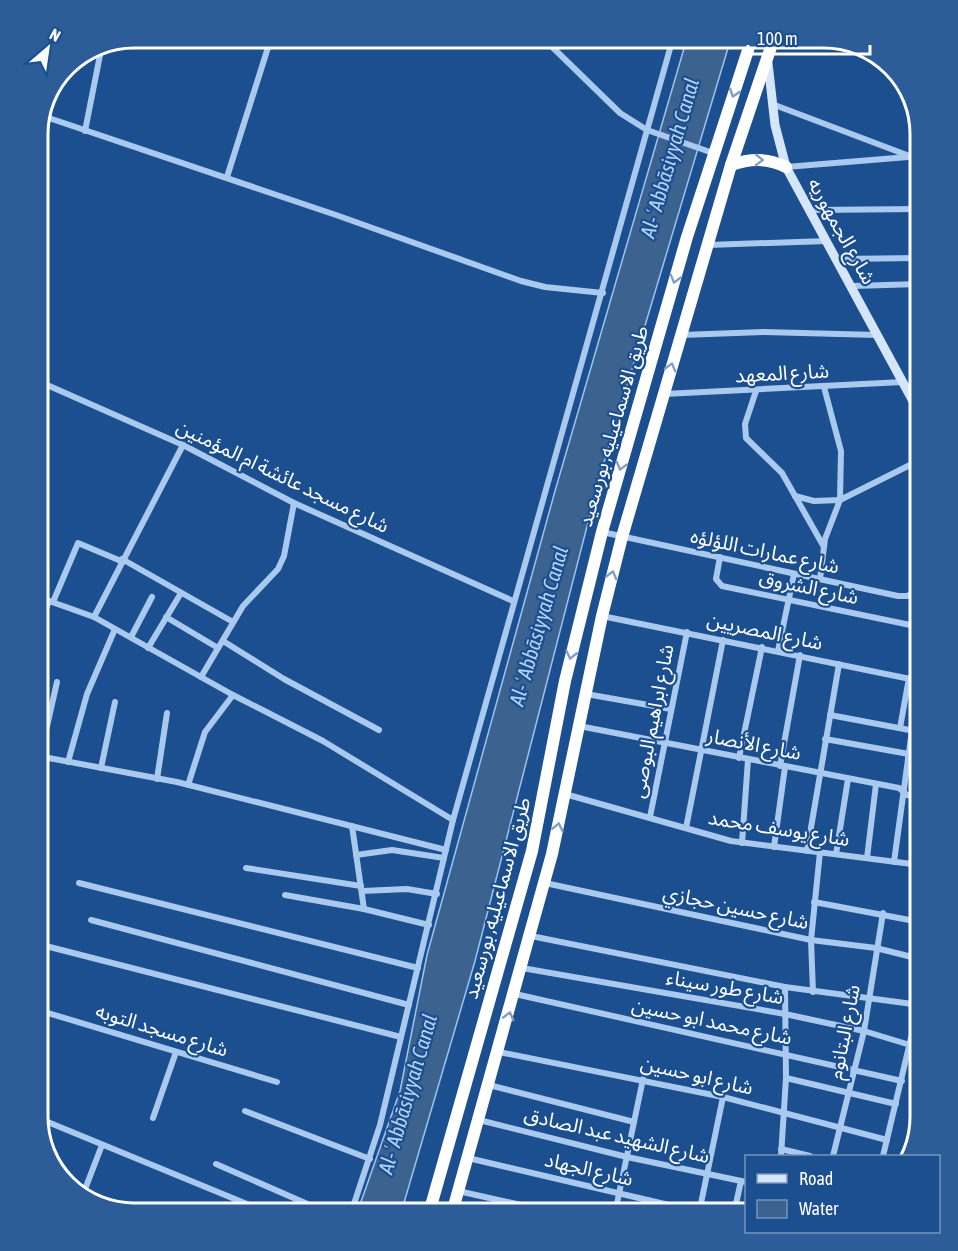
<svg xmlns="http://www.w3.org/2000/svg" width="958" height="1251" font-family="'Asap Condensed','Noto Sans Arabic',sans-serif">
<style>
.water{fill:#3c6290;stroke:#9cc4f0;stroke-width:1.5}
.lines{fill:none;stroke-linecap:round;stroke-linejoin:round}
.street{stroke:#a9c9ee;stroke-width:6}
.secondary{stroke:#d6e6fa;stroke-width:9}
.highway{stroke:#fff;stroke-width:12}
.oneway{stroke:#829ec1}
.labels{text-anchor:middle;stroke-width:4.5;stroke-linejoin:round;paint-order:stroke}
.street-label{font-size:20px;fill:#fff;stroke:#1b4f8f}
.water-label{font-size:21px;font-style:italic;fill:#b5d3f5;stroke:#1b4f8f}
.rim{fill:none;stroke:#fff;stroke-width:3}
</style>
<rect width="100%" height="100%" fill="#1b4f8f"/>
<!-- water -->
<polygon class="water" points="687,38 731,38 600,476 475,961 401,1213 357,1213 400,1091 427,955 555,491"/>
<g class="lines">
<!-- street -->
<g class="street">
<polyline points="242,38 268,47"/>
<polyline points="543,38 620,113 647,130 713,153"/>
<polyline points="772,104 920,160"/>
<polyline points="43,116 336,215 521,281 545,287 603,293"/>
<polyline points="85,131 101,50"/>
<polyline points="786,167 908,157"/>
<polyline points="227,177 271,38"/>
<polyline points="811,210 920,209"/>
<polyline points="708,245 827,241"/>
<polyline points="837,259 920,258"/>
<polyline points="914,284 920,297"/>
<polyline points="852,286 920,284"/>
<polyline points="681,335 764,332 877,335"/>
<polyline points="38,381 183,445 294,503 513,601"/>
<polyline points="756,391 745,424 746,438 782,473 824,547"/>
<polyline points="664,394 903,382"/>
<polyline points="795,496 814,501 840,500 920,460"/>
<polyline points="602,532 898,596 907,596 920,590"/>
<polyline points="720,557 716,579 722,586 920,627"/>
<polyline points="122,559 233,622"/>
<polyline points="820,579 825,539 840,500 841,451 824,387"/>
<polyline points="38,597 94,617 233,695 323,741 453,820"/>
<polyline points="53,602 78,543 121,561"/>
<polyline points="602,616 920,681"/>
<polyline points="94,617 183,445"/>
<polyline points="166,617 218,648"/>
<polyline points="38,628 49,601"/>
<polyline points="131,637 152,597"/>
<polyline points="223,641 284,679 379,730"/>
<polyline points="148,648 181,593"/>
<polyline points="778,651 794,574"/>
<polyline points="201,677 243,606 278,569 284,556 294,503"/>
<polyline points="586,694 671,709"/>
<polyline points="830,715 920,732"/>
<polyline points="579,726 899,788 907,795 920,797"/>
<polyline points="900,728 909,678"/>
<polyline points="825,739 909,754"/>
<polyline points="38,756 177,782 446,850"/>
<polyline points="908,757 920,759"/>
<polyline points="739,758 762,647"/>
<polyline points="68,762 87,694 115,629"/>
<polyline points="780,766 800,655"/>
<polyline points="101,768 115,702"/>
<polyline points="157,779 167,713"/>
<polyline points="188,785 205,732 233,695"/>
<polyline points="565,794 731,841 920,865"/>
<polyline points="650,817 687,632"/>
<polyline points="352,826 364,909"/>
<polyline points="686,828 723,640"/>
<polyline points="38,837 40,757 57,682"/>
<polyline points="742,843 748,760"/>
<polyline points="774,847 785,767"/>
<polyline points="807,851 839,664"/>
<polyline points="836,854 848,779"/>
<polyline points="356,855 392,850 444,858"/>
<polyline points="867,858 876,784"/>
<polyline points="894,862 912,730"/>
<polyline points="246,868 361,886"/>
<polyline points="79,883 418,968"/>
<polyline points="545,883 811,940 876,948 920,959"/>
<polyline points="362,891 407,889 437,894"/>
<polyline points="285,895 364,909 429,925"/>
<polyline points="814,902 920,922"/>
<polyline points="91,920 409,1005"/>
<polyline points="531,936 785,987 920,1005"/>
<polyline points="38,944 401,1037"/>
<polyline points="522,968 785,1014 864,1031 920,1048"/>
<polyline points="813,992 811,940 820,852"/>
<polyline points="515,994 902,1081"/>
<polyline points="38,1010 277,1082"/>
<polyline points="499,1052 723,1097 887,1140"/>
<polyline points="786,1078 896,1104"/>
<polyline points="489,1085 634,1122"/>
<polyline points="245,1111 370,1159"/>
<polyline points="38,1118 269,1213"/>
<polyline points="153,1118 176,1052"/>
<polyline points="479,1120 627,1157 746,1182"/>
<polyline points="781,1149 810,1156"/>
<polyline points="781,1156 786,1078 785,987"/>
<polyline points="833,1156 864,1031 883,913"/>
<polyline points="883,1156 920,1000"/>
<polyline points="907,1156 920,1104"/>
<polyline points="468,1158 703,1213"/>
<polyline points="216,1164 328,1213"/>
<polyline points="458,1191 557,1213"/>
<polyline points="82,1197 102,1145"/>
<polyline points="351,1213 380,1125 453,820 673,38"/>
<polyline points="615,1213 643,1079"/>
<polyline points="699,1213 723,1097"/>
<polyline points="734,1213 741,1181"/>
</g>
<!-- secondary -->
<polyline class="secondary" points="768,63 775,125 786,167 920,414"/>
<!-- highway -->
<g class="highway">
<path d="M 731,165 C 751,158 767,158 786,167"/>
<polyline points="429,1213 532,851 565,681 602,532 687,237 752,38"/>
<polyline points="452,1213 552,854 602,616 622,537 731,165 774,38"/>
</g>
</g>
<!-- one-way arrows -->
<defs><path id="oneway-chevron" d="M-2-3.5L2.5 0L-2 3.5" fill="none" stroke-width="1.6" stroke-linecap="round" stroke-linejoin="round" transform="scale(1.5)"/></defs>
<g class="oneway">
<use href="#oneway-chevron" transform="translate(734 93) rotate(109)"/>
<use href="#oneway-chevron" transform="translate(759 160) rotate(2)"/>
<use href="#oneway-chevron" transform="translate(675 279) rotate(106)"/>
<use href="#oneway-chevron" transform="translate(671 367) rotate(-74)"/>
<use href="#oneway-chevron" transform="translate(621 466) rotate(106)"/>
<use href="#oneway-chevron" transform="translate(612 575) rotate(-75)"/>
<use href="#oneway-chevron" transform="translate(571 655) rotate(103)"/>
<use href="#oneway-chevron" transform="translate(558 827) rotate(-78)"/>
<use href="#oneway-chevron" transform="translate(509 1016) rotate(-75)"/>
</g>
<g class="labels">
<!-- street labels -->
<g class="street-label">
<text transform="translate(842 231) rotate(61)" y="7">شارع الجمهوريه</text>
<text transform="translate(782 373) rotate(-3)" y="7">شارع المعهد</text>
<text transform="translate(613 426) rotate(-74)" y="7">طريق الاسماعيليه, بورسعيد</text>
<text transform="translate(283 476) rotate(26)" y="7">شارع مسجد عائشة ام المؤمنين</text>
<text transform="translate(765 551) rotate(12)" y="7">شارع عمارات اللؤلؤه</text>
<text transform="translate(809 587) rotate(12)" y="7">شارع الشروق</text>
<text transform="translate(765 631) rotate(12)" y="7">شارع المصريين</text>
<text transform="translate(652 721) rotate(-79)" y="7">شارع ابراهيم البوصى</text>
<text transform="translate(754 744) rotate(11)" y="7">شارع الأنصار</text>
<text transform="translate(779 828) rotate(9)" y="7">شارع يوسف محمد</text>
<text transform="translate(497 898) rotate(-75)" y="7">طريق الاسماعيليه, بورسعيد</text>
<text transform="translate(736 907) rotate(12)" y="7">شارع حسين حجازي</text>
<text transform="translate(725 987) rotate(10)" y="7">شارع طور سيناء</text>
<text transform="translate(712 1021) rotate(12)" y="7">شارع محمد ابو حسين</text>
<text transform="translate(162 1030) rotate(17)" y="7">شارع مسجد التوبه</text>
<text transform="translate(844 1032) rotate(-79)" y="7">شارع البتانوم</text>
<text transform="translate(697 1075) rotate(13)" y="7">شارع ابو حسين</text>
<text transform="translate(617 1135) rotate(13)" y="7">شارع الشهيد عبد الصادق</text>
<text transform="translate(589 1169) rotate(13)" y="7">شارع الجهاد</text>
</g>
<!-- water labels -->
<g class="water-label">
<text transform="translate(670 158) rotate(-74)" y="7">Al-ʿAbbāsiyyah Canal</text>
<text transform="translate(539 626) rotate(-74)" y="7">Al-ʿAbbāsiyyah Canal</text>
<text transform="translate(408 1094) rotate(-74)" y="7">Al-ʿAbbāsiyyah Canal</text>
</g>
</g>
<!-- crop -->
<path d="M0 0H958V1251H0ZM134 48H824A86 86 0 0 1 910 134V1117A86 86 0 0 1 824 1203H134A86 86 0 0 1 48 1117V134A86 86 0 0 1 134 48Z" fill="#2d5d98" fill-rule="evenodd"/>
<path class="rim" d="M134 48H824A86 86 0 0 1 910 134V1117A86 86 0 0 1 824 1203H134A86 86 0 0 1 48 1117V134A86 86 0 0 1 134 48Z"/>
<!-- legend -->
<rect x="745" y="1155" width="195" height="78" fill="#1b4f8f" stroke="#7695bc" stroke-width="1.5"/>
<rect x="757" y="1174" width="30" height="9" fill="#d6e6fa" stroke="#7695bc" stroke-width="1.5"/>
<text x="799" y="1185" font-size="18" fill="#ffffff">Road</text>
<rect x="757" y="1200" width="30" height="18" fill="#3c6290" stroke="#7695bc" stroke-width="1.5"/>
<text x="799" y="1215" font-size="18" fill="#ffffff">Water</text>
<!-- north arrow -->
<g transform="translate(48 48) rotate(29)" stroke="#1b4f8f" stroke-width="4.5" paint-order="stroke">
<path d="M0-4.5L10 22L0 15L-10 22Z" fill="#ffffff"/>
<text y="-9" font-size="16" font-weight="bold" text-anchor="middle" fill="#ffffff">N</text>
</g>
<!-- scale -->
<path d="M748 45v9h122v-9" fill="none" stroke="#ffffff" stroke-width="3"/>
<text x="757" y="45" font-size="18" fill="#ffffff" stroke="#1b4f8f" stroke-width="4.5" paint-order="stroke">100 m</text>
</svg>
